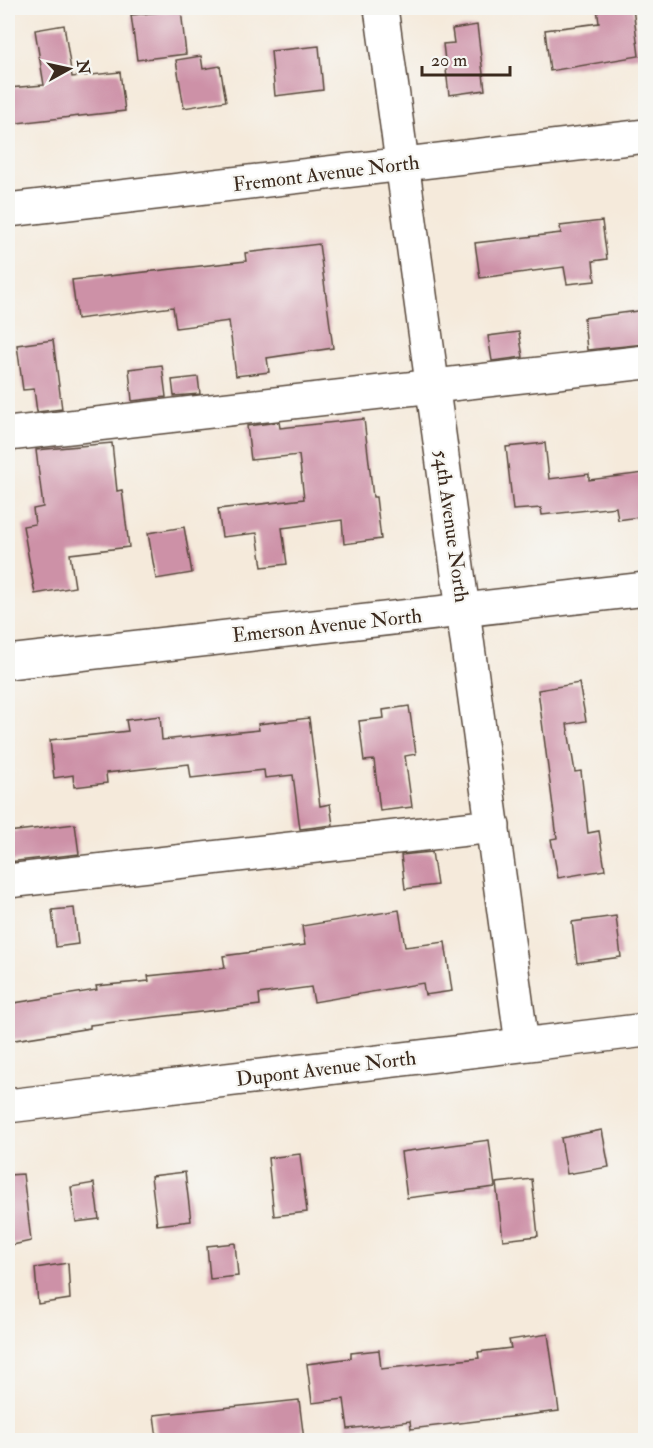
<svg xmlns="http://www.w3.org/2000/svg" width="653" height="1448" font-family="'IM FELL Double Pica',serif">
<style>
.building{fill:#cd91a7}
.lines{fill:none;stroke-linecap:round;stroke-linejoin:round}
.minor-casing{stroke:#57473a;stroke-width:36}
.minor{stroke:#fff;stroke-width:33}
.labels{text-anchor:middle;stroke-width:4.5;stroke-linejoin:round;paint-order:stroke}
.street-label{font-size:20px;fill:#3b2a1e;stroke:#f6f6f2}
</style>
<rect width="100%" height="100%" fill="#f6f6f2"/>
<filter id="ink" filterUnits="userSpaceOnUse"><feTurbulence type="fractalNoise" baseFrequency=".0167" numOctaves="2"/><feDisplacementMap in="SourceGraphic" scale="12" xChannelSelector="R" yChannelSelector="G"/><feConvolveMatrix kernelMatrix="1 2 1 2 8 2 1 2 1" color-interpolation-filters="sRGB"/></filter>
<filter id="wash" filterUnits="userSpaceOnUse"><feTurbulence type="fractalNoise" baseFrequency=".008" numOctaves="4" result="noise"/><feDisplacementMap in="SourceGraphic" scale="24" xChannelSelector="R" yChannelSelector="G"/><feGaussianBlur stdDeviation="1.35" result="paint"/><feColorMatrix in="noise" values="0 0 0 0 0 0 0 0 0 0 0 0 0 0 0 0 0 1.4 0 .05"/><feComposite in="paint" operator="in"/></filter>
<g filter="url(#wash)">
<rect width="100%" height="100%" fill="#f5eadb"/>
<g id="blocks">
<!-- building -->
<g class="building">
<polygon points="597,8 633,8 639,56 550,71 545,30 599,23"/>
<polygon points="181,10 186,54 137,60 131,15"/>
<polygon points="64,25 72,77 120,72 125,111 8,124 8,88 44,85 35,30"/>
<polygon points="477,25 485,90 449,95 443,44 454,43 452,29"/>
<polygon points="319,46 323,90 275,96 271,51"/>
<polygon points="201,56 203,69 220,66 226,101 184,108 176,60"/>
<polygon points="602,221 607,259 593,261 595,281 567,284 564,267 480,278 475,243 561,233 560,226"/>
<polygon points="319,244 333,348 267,358 269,372 236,376 229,321 176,328 173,307 77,319 72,280 246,261 245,253"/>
<polygon points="645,310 645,344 587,350 584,318"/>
<polygon points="519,332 523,357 492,361 488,336"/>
<polygon points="53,340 62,409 37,412 34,389 23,390 17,345"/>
<polygon points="162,365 166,397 132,401 129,369"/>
<polygon points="198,377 200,394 174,396 172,380"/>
<polygon points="364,419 373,497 376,497 381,539 344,544 342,520 282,528 287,564 262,567 257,533 222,537 218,509 304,499 299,455 251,460 247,426 279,422 280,428"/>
<polygon points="112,443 117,491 122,490 129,547 70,554 75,587 35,594 23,526 35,524 33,509 43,507 36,450"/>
<polygon points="545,443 549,479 589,474 589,480 644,473 645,516 618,520 616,507 542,515 541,508 513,510 506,447"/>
<polygon points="184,527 192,573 156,579 148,533"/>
<polygon points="579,683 586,721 567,724 575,772 581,771 588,833 599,831 605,870 558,878 551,839 557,838 538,690"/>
<polygon points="409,706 416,754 405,756 412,807 380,811 374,760 364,761 359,721 384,718 383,710"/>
<polygon points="160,716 162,740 259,730 258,724 309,718 320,806 330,804 333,825 300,829 293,775 265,778 264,770 191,778 189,764 106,773 107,783 74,787 73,775 54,778 50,740 128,731 126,720"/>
<polygon points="75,824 79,854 8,862 8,832"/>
<polygon points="432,852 437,885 405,889 401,855"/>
<polygon points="74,908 78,944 56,947 52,910"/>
<polygon points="399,910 405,947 445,942 452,991 425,995 423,983 314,1002 311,987 259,994 260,1005 90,1025 90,1028 8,1041 8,1004 97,990 96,986 149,981 148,976 225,968 223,956 305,945 302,926"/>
<polygon points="616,916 621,957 577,963 572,922"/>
<polygon points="602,1130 609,1167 567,1174 561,1138"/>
<polygon points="489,1140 495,1187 407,1198 401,1152"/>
<polygon points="300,1154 307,1212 274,1216 268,1158"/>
<polygon points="185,1172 191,1221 157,1225 151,1176"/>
<polygon points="23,1174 31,1241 8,1246 8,1175"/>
<polygon points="532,1179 538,1236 503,1240 496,1183"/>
<polygon points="94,1183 99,1219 76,1222 71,1187"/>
<polygon points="235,1243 238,1276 210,1279 207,1246"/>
<polygon points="68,1263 70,1299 38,1304 35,1268"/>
<polygon points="548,1334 559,1411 411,1429 410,1421 348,1429 344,1399 312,1403 307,1364 351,1358 351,1353 379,1350 381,1369 479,1358 478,1352 511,1348 509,1340"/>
<polygon points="299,1400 304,1440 177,1440 176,1437 157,1439 154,1415"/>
</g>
</g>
</g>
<g filter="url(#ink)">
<use href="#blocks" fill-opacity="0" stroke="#57473a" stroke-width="1.5"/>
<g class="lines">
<defs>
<g id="minor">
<polyline points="381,8 522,1044"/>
<polyline points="8,210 646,136"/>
<polyline points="8,434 646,362"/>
<polyline points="8,662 646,589"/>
<polyline points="8,881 493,826"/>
<polyline points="8,1106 646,1030"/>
</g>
</defs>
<!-- minor casing -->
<use href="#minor" class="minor-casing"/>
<!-- minor -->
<use href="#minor" class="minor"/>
</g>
</g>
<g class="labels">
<!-- street labels -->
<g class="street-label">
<text transform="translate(326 173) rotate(-7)" y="7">Fremont Avenue North</text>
<text transform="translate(452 526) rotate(82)" y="7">54th Avenue North</text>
<text transform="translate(327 625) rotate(-6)" y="7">Emerson Avenue North</text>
<text transform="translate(326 1068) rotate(-7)" y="7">Dupont Avenue North</text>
</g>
</g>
<!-- margin -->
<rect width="653" height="1448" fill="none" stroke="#f6f6f2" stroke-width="30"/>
<!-- north arrow -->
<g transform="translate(69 69) rotate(82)" stroke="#f6f6f2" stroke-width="4.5" paint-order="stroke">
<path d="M0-4.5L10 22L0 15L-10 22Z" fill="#3b2a1e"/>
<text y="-9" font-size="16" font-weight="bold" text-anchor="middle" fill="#3b2a1e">N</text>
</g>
<!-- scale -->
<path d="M422 66v9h88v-9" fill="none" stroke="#3b2a1e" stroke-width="3"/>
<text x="431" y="66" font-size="18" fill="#3b2a1e" stroke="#f6f6f2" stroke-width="4.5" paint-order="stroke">20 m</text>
</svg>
